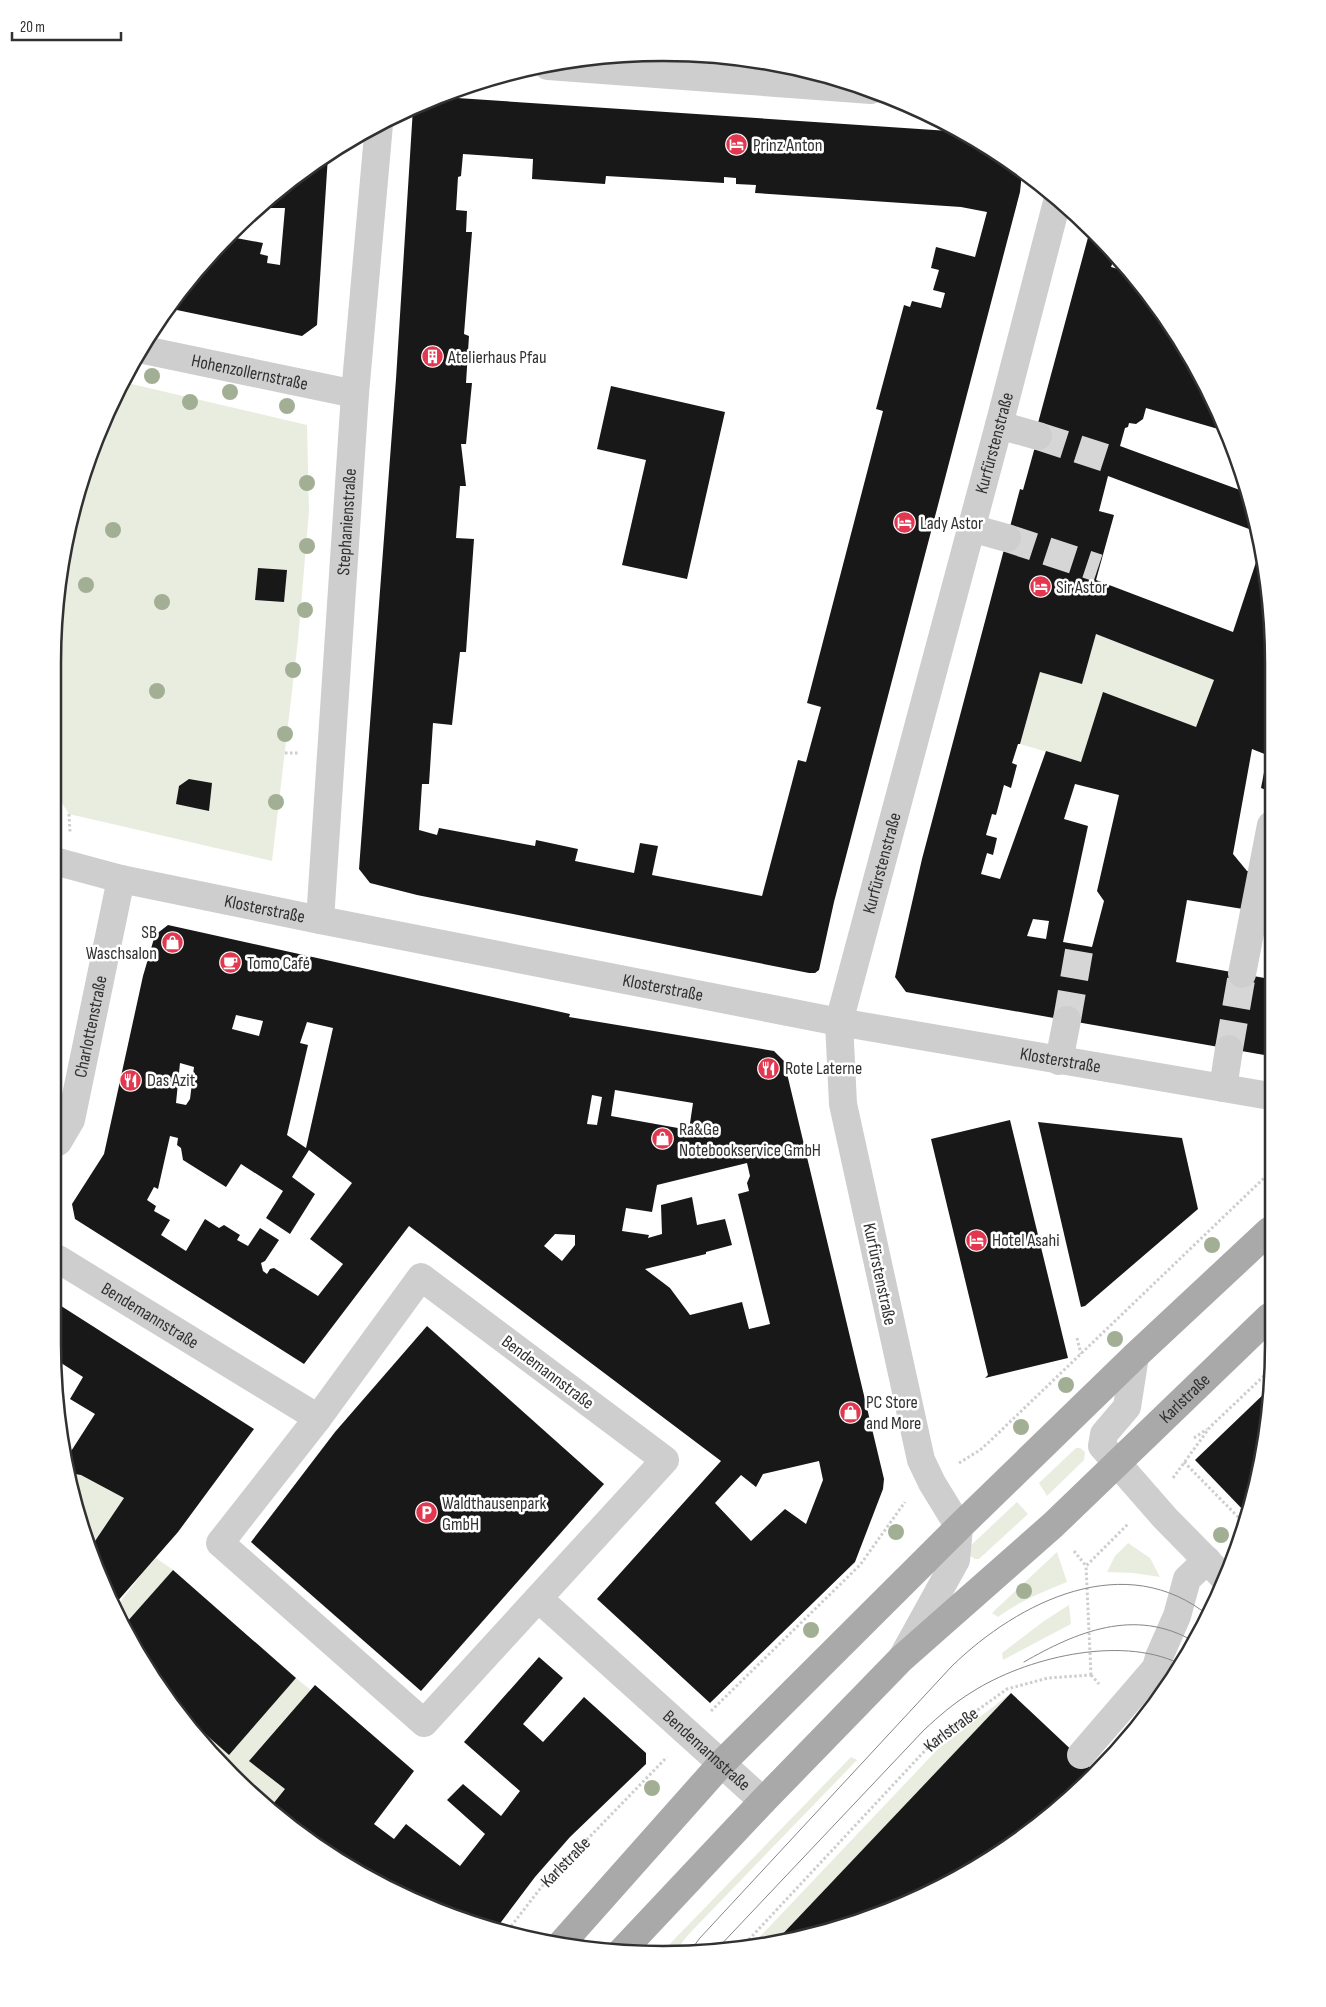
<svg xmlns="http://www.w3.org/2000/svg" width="1326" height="2007" font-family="'Sofia Sans Condensed',sans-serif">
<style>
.green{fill:#e8eddf}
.building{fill:#181818;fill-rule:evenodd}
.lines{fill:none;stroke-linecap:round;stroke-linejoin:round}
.minor-tunnel{stroke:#d6d6d6;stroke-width:28;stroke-dasharray:28 14;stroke-linecap:butt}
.path{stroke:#cecece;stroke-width:3;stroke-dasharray:2.5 2.5;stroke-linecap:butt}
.minor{stroke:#cecece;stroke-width:28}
.major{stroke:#a9a9a9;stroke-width:28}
.tram{stroke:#868686;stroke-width:1}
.tree{fill:#a3af95}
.labels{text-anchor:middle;stroke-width:5;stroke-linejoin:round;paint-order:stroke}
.poi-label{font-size:18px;fill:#313131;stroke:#fff;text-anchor:start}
.street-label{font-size:18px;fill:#313131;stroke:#fff}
.rim{fill:none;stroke:#313131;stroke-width:2.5}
</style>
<rect width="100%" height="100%" fill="#fff"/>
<!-- green -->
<g class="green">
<polygon points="123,382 307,425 309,511 298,640 272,861 69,814 60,800 58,793 58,583 85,467 115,393"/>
<polygon points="1096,634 1214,680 1196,727 1081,762 1020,744 1040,672 1082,684"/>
<polygon points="1076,1448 1080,1448 1085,1452 1084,1460 1047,1496 1039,1483"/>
<polygon points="67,1463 124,1498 95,1541 83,1534"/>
<polygon points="1017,1502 1028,1514 979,1559 975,1559 970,1556 968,1548"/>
<polygon points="1128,1543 1150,1558 1160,1577 1133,1573 1107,1572 1115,1556"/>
<path d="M 1057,1552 L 1067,1582 C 1042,1592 1020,1601 998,1617 L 992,1613 Z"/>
<polygon points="156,1558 173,1570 126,1623 117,1606 144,1571"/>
<polygon points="1069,1605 1071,1624 1003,1660 1002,1653 1044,1621"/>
<polygon points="296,1678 313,1692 288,1787 270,1809 231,1775 176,1708 229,1754"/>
<polygon points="1011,1693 776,1941 752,1945 937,1750"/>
<polygon points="851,1757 857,1760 688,1935 674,1953 661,1953"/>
</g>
<!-- building -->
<g class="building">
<path d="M 442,97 L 964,132 L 1022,173 L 1020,192 L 834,902 L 819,970 L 815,973 L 809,973 L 417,895 L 370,883 L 359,869 L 396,379 L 413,108 ZM 463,154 L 533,159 L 532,179 L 605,184 L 606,176 L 724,183 L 724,177 L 736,178 L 736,184 L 756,185 L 755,193 L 961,207 L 987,212 L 975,257 L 936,247 L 931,268 L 939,270 L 933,290 L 945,293 L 941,308 L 912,301 L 910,307 L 904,305 L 876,409 L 883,411 L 807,703 L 821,707 L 806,762 L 798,760 L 762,896 L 652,875 L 658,846 L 640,843 L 634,873 L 575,861 L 578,849 L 536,840 L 535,846 L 439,828 L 437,835 L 419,830 L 422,784 L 429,784 L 433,723 L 452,725 L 460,652 L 466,652 L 474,539 L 456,538 L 460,486 L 466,486 L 461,444 L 466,444 L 472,383 L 466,383 L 469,336 L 464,334 L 472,232 L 466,232 L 467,211 L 456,210 L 458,177 L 461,176 Z"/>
<polygon points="328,156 317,325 302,336 172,309 204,260 238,229 236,238 263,243 260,254 268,256 267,263 280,265 285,208 270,208 273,196 292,178"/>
<path d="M 1090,230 L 1115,256 L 1111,267 L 1129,272 L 1148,292 L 1211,393 L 1225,431 L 1146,408 L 1143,419 L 1136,424 L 1129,423 L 1128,427 L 1125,428 L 1120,446 L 1248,493 L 1253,505 L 1257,532 L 1108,476 L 1099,511 L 1114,515 L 1096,580 L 1233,632 L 1260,550 L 1272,623 L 1272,757 L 1252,749 L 1233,854 L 1247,871 L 1249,871 L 1243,909 L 1187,900 L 1176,962 L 1270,979 L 1270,1056 L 906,992 L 895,977 L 922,859 L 1020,489 L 1023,490 L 1038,436 L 1038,423 ZM 1096,634 L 1214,680 L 1196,727 L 1103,692 L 1081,762 L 1046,751 L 1000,879 L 981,874 L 987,853 L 993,855 L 997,838 L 986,835 L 992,814 L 996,815 L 1004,785 L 1011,788 L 1017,765 L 1012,763 L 1018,744 L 1020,744 L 1040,672 L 1082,684 ZM 1075,784 L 1119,795 L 1097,891 L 1104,901 L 1092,947 L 1063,942 L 1088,826 L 1064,819 ZM 1033,919 L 1049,921 L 1046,939 L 1027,936 Z"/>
<polygon points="611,386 725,412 687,579 622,565 646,460 597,449"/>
<polygon points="258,568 287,570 284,602 255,600"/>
<polygon points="1267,757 1272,759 1271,792 1261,788"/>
<polygon points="189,779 212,783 209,811 176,804 179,786"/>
<path d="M 168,925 L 570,1014 L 569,1017 L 774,1051 L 784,1061 L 884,1479 L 883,1489 L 855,1562 L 710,1703 L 597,1599 L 721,1461 L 409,1226 L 304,1364 L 75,1219 L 72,1204 L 104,1154 L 143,976 L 155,935 ZM 236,1015 L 263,1021 L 259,1036 L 232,1029 ZM 307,1022 L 333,1028 L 306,1148 L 287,1135 L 308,1045 L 300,1043 ZM 180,1063 L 194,1067 L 190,1099 L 186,1105 L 176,1103 ZM 615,1090 L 693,1103 L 689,1130 L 611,1116 ZM 592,1095 L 602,1097 L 597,1125 L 587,1124 ZM 170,1136 L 178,1138 L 177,1145 L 181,1148 L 183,1160 L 226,1187 L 241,1164 L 283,1191 L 266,1218 L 290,1234 L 315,1194 L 292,1177 L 309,1150 L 352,1183 L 310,1239 L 343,1264 L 318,1296 L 274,1268 L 270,1269 L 267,1274 L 263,1271 L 261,1263 L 265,1261 L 279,1240 L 260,1228 L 248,1246 L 237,1240 L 240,1235 L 224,1225 L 219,1228 L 205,1219 L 186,1251 L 161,1235 L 170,1220 L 154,1211 L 156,1206 L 147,1200 L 154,1187 L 158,1189 ZM 747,1163 L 750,1176 L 747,1183 L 749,1191 L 738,1194 L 770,1324 L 749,1329 L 742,1302 L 690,1315 L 670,1288 L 645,1269 L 706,1254 L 706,1252 L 732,1245 L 725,1219 L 697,1225 L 692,1197 L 661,1205 L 662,1234 L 648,1238 L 649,1235 L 622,1231 L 626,1208 L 652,1212 L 657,1185 ZM 555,1234 L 575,1235 L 575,1245 L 562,1261 L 544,1246 ZM 819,1461 L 823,1480 L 806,1524 L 785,1509 L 751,1541 L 715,1503 L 741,1475 L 756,1487 L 763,1474 Z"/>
<polygon points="1010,1120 1068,1358 985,1378 988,1375 931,1139"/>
<polygon points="1038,1122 1182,1138 1198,1209 1085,1306 1081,1307"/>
<polygon points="58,1304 254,1429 178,1532 116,1603 83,1534 95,1541 124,1498 81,1475 69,1473 66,1459 95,1414 70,1399 83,1377 58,1361"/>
<polygon points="427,1326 604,1484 421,1691 251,1542 335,1432"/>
<polygon points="1268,1390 1268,1424 1247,1514 1195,1460"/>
<polygon points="173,1570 296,1678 229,1755 176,1708 156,1683 126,1623"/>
<polygon points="539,1657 563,1678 523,1724 543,1742 584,1697 646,1753 646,1764 570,1837 535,1877 495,1930 430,1908 291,1828 269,1809 285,1789 249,1761 315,1685 414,1771 374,1824 394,1839 406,1824 460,1866 485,1834 447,1800 463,1784 501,1816 520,1791 464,1742"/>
<polygon points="1011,1693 1095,1772 1035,1828 968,1873 821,1934 776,1941"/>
</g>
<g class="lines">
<!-- minor-tunnel -->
<g class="minor-tunnel">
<polyline points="1038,436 1112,460"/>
<polyline points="1007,538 1098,568"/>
<polyline points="1067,1020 1080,945"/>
<polyline points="1229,1049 1242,974"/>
</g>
<!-- path -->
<g class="path">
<polyline points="285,753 298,753"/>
<polyline points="69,814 70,832"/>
<polyline points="1077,1338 1081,1354"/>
<polyline points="1194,1438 1207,1429"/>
<polyline points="1184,1462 1245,1524"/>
<polyline points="959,1463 980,1450 989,1442 1263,1179 1270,1168"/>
<polyline points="1173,1478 1210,1427 1268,1372"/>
<polyline points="1074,1551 1086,1566"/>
<polyline points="1091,1675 1086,1566 1128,1524"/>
<polyline points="1091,1675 1099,1684"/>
<polyline points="711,1711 860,1565 905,1502"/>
<path id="s1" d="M 505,1934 L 543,1885 L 667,1757"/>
<path id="s2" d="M 742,1947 L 933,1742 L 1007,1689 L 1048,1678 L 1091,1675"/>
</g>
<!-- minor -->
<g class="minor">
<polyline points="548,66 871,90"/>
<path id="s3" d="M 144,350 L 355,394"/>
<polyline points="999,425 1038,436"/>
<polyline points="971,528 1007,538"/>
<path id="s4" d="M 58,862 L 121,879 L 320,920 L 839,1022 L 1270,1096"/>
<path id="s5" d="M 320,920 L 355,394 L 379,124"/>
<polyline points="1242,974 1271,825"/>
<polyline points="1059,1061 1067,1020"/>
<polyline points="1223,1088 1229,1049"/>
<path id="s6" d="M 58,1142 L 71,1120 L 121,879"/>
<path id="s7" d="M 58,1259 L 318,1418"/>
<polygon points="421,1277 665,1460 424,1723 220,1543 318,1418"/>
<polyline points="1135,1356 1127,1407 1104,1434 1102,1446 1165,1518 1225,1579"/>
<path id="s8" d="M 539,1599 L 763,1801"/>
<path id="s9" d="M 903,1656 L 956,1560 L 959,1527 L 932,1483 L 921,1460 L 843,1104 L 839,1022 L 999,425 L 1058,198"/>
<polyline points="1161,1688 1156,1668 1159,1657 1177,1616 1187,1579 1207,1560"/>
<polyline points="1081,1755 1156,1668"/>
</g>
<!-- major -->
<g class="major">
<polyline points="562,1943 721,1764 959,1527 1135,1356 1269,1231"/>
<path id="s10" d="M 620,1953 L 763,1801 L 901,1659 L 1053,1525 L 1269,1317"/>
</g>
<!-- tram -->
<g class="tram">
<path d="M 1024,1662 C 1076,1632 1135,1607 1193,1641"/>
<path d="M 715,1951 L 924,1730 C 939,1716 954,1703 972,1692 C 1025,1658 1119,1635 1178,1663"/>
<path d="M 689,1953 L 699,1939 L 952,1666 C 1019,1601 1126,1548 1209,1616"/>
</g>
</g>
<!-- trees -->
<g class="tree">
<circle cx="152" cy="376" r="8"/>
<circle cx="230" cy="392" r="8"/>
<circle cx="190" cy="402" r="8"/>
<circle cx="287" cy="406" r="8"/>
<circle cx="307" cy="483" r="8"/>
<circle cx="113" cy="530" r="8"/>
<circle cx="307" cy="546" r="8"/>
<circle cx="86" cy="585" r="8"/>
<circle cx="162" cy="602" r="8"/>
<circle cx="305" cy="610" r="8"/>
<circle cx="293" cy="670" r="8"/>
<circle cx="157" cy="691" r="8"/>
<circle cx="285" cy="734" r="8"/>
<circle cx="276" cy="802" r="8"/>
<circle cx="1212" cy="1245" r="8"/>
<circle cx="1115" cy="1339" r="8"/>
<circle cx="1066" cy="1385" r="8"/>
<circle cx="1021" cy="1427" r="8"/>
<circle cx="896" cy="1532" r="8"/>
<circle cx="1221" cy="1535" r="8"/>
<circle cx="1024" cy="1591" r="8"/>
<circle cx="811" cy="1630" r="8"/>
<circle cx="652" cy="1788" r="8"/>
</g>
<!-- icons -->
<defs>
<symbol id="hotel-disc" viewBox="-11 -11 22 22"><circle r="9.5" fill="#e33750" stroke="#fff"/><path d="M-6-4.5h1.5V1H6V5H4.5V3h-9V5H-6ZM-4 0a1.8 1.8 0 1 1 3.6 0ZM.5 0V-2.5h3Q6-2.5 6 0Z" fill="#fff"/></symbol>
<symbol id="building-disc" viewBox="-11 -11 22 22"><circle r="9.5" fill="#e33750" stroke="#fff"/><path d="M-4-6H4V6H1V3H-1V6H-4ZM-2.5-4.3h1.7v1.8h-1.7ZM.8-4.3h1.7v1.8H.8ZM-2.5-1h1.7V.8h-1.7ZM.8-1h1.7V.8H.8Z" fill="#fff"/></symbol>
<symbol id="shop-disc" viewBox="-11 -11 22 22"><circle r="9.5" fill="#e33750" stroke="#fff"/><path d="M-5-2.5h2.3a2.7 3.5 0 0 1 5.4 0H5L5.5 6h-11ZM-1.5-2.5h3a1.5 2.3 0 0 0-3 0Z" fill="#fff"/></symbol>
<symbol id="cafe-disc" viewBox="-11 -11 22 22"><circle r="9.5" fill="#e33750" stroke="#fff"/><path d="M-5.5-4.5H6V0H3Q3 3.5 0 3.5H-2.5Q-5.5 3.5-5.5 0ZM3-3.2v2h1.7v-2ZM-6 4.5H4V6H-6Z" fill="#fff"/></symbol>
<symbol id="restaurant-disc" viewBox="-11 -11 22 22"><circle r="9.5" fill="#e33750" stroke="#fff"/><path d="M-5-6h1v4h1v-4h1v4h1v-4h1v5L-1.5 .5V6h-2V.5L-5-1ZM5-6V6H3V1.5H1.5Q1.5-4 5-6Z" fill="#fff"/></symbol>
<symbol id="parking-disc" viewBox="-11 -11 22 22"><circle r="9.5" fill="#e33750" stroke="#fff"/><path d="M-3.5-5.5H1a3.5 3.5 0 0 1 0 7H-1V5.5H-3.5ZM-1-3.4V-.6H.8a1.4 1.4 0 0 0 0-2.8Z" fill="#fff"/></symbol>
</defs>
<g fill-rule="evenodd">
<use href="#hotel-disc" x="724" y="132" width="25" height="25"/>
<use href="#building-disc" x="420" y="344" width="25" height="25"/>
<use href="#hotel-disc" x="892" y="510" width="25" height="25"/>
<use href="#hotel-disc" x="1028" y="574" width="25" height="25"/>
<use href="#shop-disc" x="160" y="930" width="25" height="25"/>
<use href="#cafe-disc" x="218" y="950" width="25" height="25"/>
<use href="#restaurant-disc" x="756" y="1056" width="25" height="25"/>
<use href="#restaurant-disc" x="118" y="1068" width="25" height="25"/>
<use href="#shop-disc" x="650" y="1126" width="25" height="25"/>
<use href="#hotel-disc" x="964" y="1228" width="25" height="25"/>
<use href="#shop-disc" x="838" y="1400" width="25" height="25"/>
<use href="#parking-disc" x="414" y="1500" width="25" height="25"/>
</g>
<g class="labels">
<!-- poi labels -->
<g class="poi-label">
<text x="753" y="151">Prinz Anton</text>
<text x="448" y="363">Atelierhaus Pfau</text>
<text x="920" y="529">Lady Astor</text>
<text x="1056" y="593">Sir Astor</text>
<text x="157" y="938" text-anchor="end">SB<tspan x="157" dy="21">Waschsalon</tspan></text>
<text x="247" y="969">Tomo Café</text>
<text x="785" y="1074">Rote Laterne</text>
<text x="147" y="1086">Das Azit</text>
<text x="679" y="1135">Ra&amp;Ge<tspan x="679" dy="21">Notebookservice GmbH</tspan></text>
<text x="992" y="1246">Hotel Asahi</text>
<text x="866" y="1408">PC Store<tspan x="866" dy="21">and More</tspan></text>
<text x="442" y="1509">Waldthausenpark<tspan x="442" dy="21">GmbH</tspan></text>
</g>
<!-- street labels -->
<g class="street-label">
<text dy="6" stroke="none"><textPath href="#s3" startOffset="108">Hohenzollernstraße</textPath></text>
<text dy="6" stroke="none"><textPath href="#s9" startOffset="1266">Kurfürstenstraße</textPath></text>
<text dy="6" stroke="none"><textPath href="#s5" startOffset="399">Stephanienstraße</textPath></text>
<text dy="6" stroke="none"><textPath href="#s9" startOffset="831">Kurfürstenstraße</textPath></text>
<text dy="6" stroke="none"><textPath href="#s4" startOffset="212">Klosterstraße</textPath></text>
<text dy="6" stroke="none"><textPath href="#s4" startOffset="618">Klosterstraße</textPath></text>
<text dy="6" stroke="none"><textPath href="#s6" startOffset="121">Charlottenstraße</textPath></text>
<text dy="6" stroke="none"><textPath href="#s4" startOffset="1022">Klosterstraße</textPath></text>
<text transform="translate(880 1274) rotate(78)" y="6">Kurfürstenstraße</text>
<text dy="6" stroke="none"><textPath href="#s7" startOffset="108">Bendemannstraße</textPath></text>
<text transform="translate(548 1372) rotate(37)" y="6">Bendemannstraße</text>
<text dy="6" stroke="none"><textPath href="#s10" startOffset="792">Karlstraße</textPath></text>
<text dy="6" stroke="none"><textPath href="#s2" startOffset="302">Karlstraße</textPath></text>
<text dy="6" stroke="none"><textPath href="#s8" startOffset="226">Bendemannstraße</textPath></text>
<text dy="6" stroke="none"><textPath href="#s1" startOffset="94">Karlstraße</textPath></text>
</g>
</g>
<!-- crop -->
<path d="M0 0H1326V2007H0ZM663 61H663A602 602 0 0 1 1265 663V1344A602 602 0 0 1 663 1946H663A602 602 0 0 1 61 1344V663A602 602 0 0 1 663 61Z" fill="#fff" fill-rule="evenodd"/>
<path class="rim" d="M663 61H663A602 602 0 0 1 1265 663V1344A602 602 0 0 1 663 1946H663A602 602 0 0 1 61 1344V663A602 602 0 0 1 663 61Z"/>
<!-- scale -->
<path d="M12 32v8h109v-8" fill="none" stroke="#313131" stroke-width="2.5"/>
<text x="20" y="32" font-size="15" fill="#313131" stroke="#ffffff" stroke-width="4" paint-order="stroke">20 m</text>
</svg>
